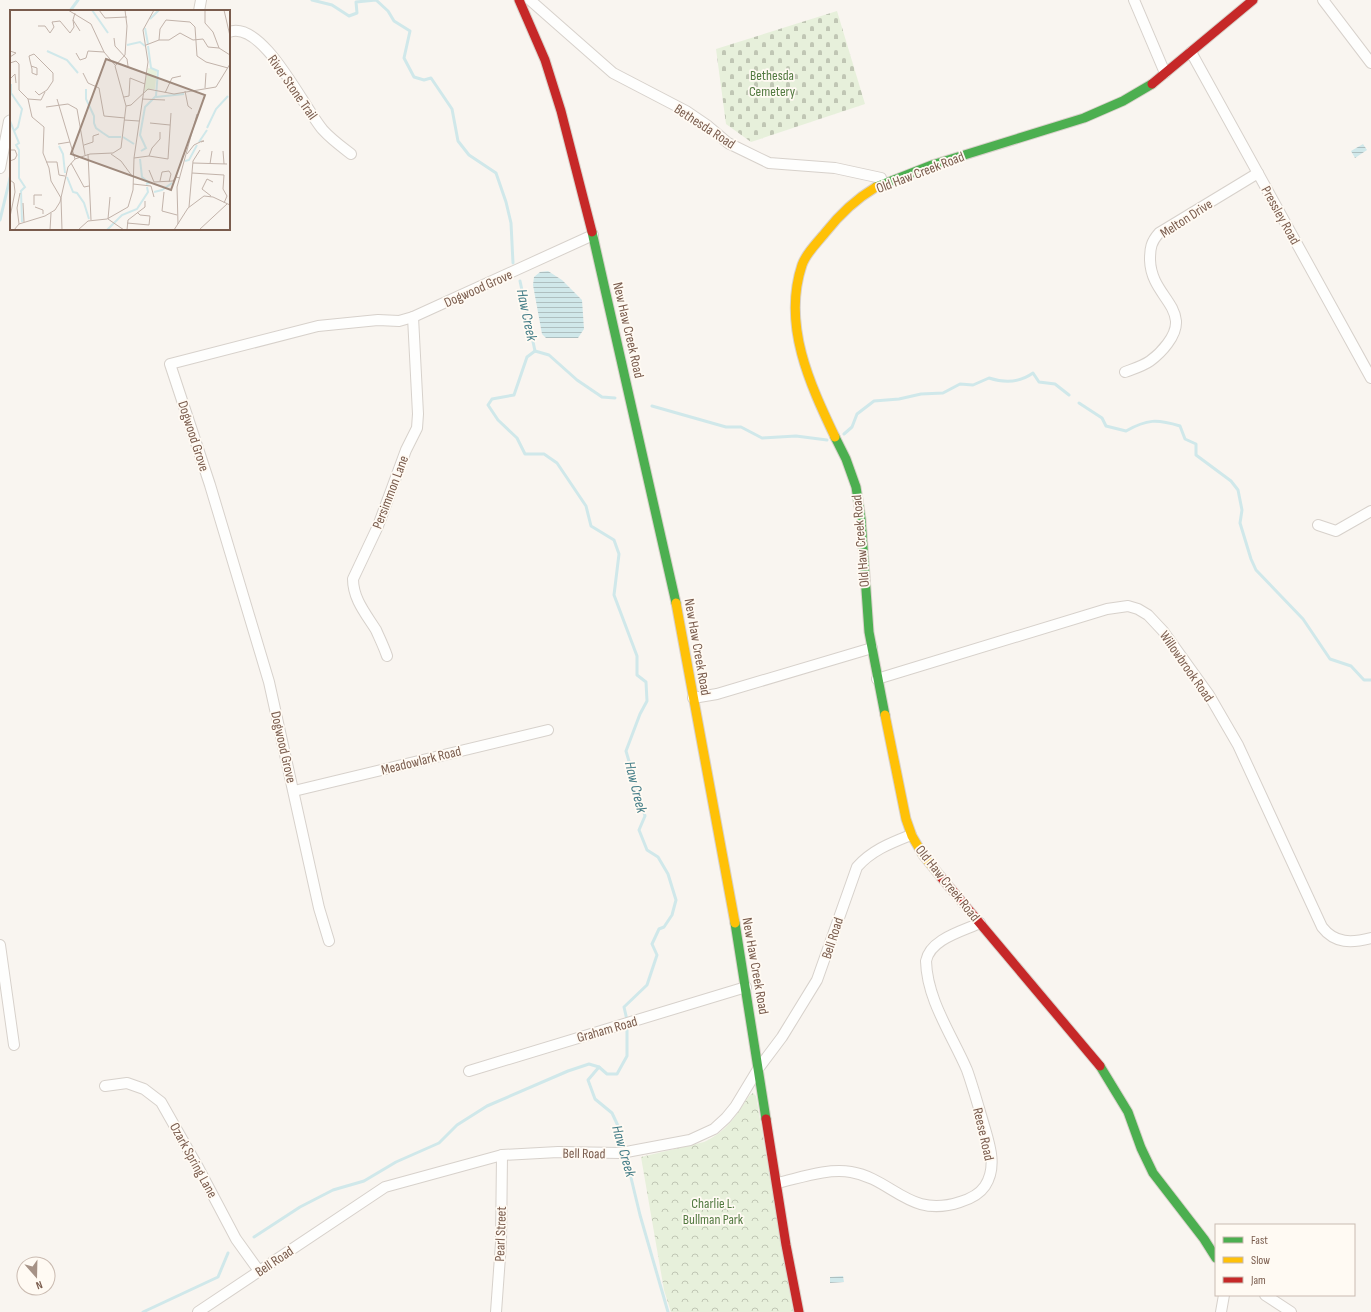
<svg xmlns="http://www.w3.org/2000/svg" width="1371" height="1312" font-family="'Sofia Sans Condensed',sans-serif">
<style>
.cemetery{fill:url(#cemetery-stones)}
.park{fill:url(#park-crowns)}
.water{fill:url(#water-rules)}
.lines{fill:none;stroke-linecap:round;stroke-linejoin:round}
.stream{stroke:#d0e8ea;stroke-width:3}
.street-casing{stroke:#d7d1cb;stroke-width:12}
.fast-casing{stroke:#d9d2cb;stroke-width:11}
.slow-casing{stroke:#d9d2cb;stroke-width:11}
.jam-casing{stroke:#d9d2cb;stroke-width:11}
.street{stroke:#fefefd;stroke-width:10}
.fast{stroke:#4caf50;stroke-width:9}
.slow{stroke:#ffc107;stroke-width:9}
.jam{stroke:#c62828;stroke-width:9}
.labels{text-anchor:middle;stroke-width:3.5;stroke-linejoin:round;paint-order:stroke}
.park-label{font-size:14px;fill:#537a41;stroke:#fffaf3}
.street-label{font-size:14px;fill:#7a5c4d;stroke:#fffaf3}
.water-label{font-size:15px;font-style:italic;fill:#437c86;stroke:#fffaf3}
.inset-river{fill:none;stroke:#d0e8ea;stroke-width:2}
.inset-road{fill:none;stroke:#c2b3aa;stroke-width:1}
.view{fill:#9f8a7d;fill-opacity:0.15;stroke:#9f8a7d;stroke-width:2}
.inset-edge{fill:none;stroke:#7a5c4d;stroke-width:2}
</style>
<defs>
<pattern id="cemetery-stones" width="16" height="16" patternUnits="userSpaceOnUse"><rect width="16" height="16" fill="#e7f0db"/><path d="M2 7V4a2 2 0 0 1 4 0v3zM10 15v-3a2 2 0 0 1 4 0v3z" fill="#c0c6b4"/></pattern>
<pattern id="park-crowns" width="20" height="18" patternUnits="userSpaceOnUse"><rect width="20" height="18" fill="#e7f0db"/><path d="M2 6a3 3 0 1 1 6 0M12 15a3 3 0 1 1 6 0" fill="none" stroke="#c0c6b4"/></pattern>
<pattern id="water-rules" width="6" height="5" patternUnits="userSpaceOnUse"><rect width="6" height="5" fill="#d0e8ea"/><path d="M0 2.5h6" fill="none" stroke="#aebfc0"/></pattern>
</defs>
<rect width="100%" height="100%" fill="#f9f5f0"/>
<!-- cemetery -->
<polygon class="cemetery" points="837,11 865,104 751,142 726,124 716,49"/>
<!-- park -->
<path class="park" d="M 753,1093 L 756,1096 L 793,1312 L 671,1312 L 664,1290 L 641,1157 L 704,1142 C 727,1131 735,1117 749,1096 Z"/>
<!-- water -->
<g class="water">
<polygon points="1363,144 1367,150 1355,158 1351,151"/>
<polygon points="548,271 562,280 582,300 584,329 578,338 546,338 542,334 533,285 534,277 540,272"/>
<polygon points="843,1276 844,1282 830,1283 830,1277"/>
</g>
<g class="lines">
<!-- stream -->
<g class="stream">
<polyline points="312,0 332,5 349,16 357,13 356,2 376,0 388,11 394,21 410,31 404,58 414,77 424,80 431,78 452,109 458,141 469,155 496,173 506,202 511,223 513,263"/>
<polyline points="70,11 78,0"/>
<polyline points="0,220 11,174"/>
<polyline points="520,281 535,351"/>
<polyline points="535,351 549,355 577,380 602,397 615,398"/>
<path d="M 1079,403 L 1102,418 L 1106,426 L 1126,431 C 1147,419 1157,419 1180,426 L 1185,439 L 1196,444 L 1196,455 L 1231,481 L 1238,490 L 1242,510 L 1240,523 L 1251,559 L 1256,570 L 1303,619 L 1330,659 L 1351,666 L 1364,680 L 1371,680"/>
<polyline points="652,406 726,427 741,427 762,438 796,436 827,440"/>
<path d="M 844,434 L 852,427 L 857,414 L 874,401 L 899,399 L 921,394 L 943,393 L 960,384 L 973,385 L 989,378 C 1004,383 1019,383 1033,373 L 1039,382 L 1055,384 L 1069,395"/>
<polyline points="599,1067 588,1080 595,1099 612,1113 619,1128 640,1215 668,1312"/>
<polyline points="254,1237 300,1207 333,1190 364,1181 396,1162 439,1143 457,1125 487,1106 568,1071 589,1064 599,1067 607,1074 617,1074 627,1056 627,1020 624,1007 647,985 657,955 652,944 659,929 664,927 672,915 676,900 668,874 658,857 647,850 639,830 645,816 626,751 640,714 647,701 646,682 637,675 637,656 614,595 619,554 614,540 591,526 586,506 557,463 544,454 525,454 517,438 498,420 488,405 492,399 514,395 527,357 535,351"/>
<polyline points="143,1312 218,1277 228,1253"/>
</g>
<defs>
<g id="street">
<polyline points="530,0 613,73 686,111 708,126 728,143 769,163 835,168 881,178 882,183"/>
<polyline points="1134,0 1165,73"/>
<polyline points="1323,0 1371,63"/>
<polyline points="199,11 201,0"/>
<path d="M 229,32 C 263,19 305,110 323,130 C 331,139 342,147 351,154"/>
<polyline points="1191,52 1371,378"/>
<polyline points="0,168 9,121 11,120"/>
<path d="M 1125,372 C 1133,369 1143,366 1150,361 C 1161,353 1177,336 1176,321 C 1174,300 1151,289 1150,260 C 1150,248 1151,242 1159,233 L 1258,173"/>
<polyline points="1318,525 1336,531 1371,511"/>
<path d="M 387,656 C 384,647 380,639 376,630 C 366,614 353,599 353,579 L 378,526 L 406,450 L 417,428 L 418,414 L 413,317"/>
<path d="M 877,679 L 1107,609 L 1128,606 L 1138,609 L 1148,615 L 1163,631 L 1209,695 L 1238,745 L 1322,927 C 1335,944 1352,943 1371,938"/>
<polyline points="693,698 717,694 872,648"/>
<polyline points="294,791 548,730"/>
<polyline points="329,941 319,908 269,682 210,485 170,364 318,326 378,320 399,321 413,317 593,235"/>
<polyline points="0,945 14,1045"/>
<polyline points="469,1071 746,987"/>
<polyline points="105,1086 127,1083 144,1089 161,1102 199,1169 236,1239 259,1271"/>
<path d="M 777,1183 C 800,1178 827,1168 851,1172 C 893,1179 909,1219 960,1202 C 970,1199 979,1195 985,1186 C 998,1166 989,1143 983,1122 C 978,1105 973,1087 967,1070 C 952,1035 927,1000 926,961 C 930,939 963,931 980,923"/>
<polyline points="1265,1295 1291,1312"/>
<path d="M 198,1312 L 385,1187 L 502,1155 L 558,1152 L 621,1153 L 690,1140 L 714,1129 L 726,1118 L 735,1107 L 758,1069 L 782,1037 L 817,980 L 857,867 C 872,850 891,843 911,835"/>
<polyline points="496,1312 501,1243 502,1155"/>
<polyline points="1221,1312 1224,1295"/>
</g>
<g id="fast">
<polyline points="876,187 932,165 1084,118 1123,101 1152,84"/>
<polyline points="592,232 676,603"/>
<polyline points="835,437 846,459 856,487 861,519 869,632 885,715"/>
<polyline points="735,923 766,1119"/>
<polyline points="1100,1066 1128,1112 1141,1148 1153,1173 1204,1239 1216,1258"/>
</g>
<g id="slow">
<path d="M 835,437 C 810,384 782,325 802,265 C 806,253 817,243 825,233 C 839,215 856,199 876,187"/>
<polyline points="676,603 735,923"/>
<polyline points="885,715 906,819 912,836 923,855 941,877"/>
</g>
<g id="jam">
<polyline points="519,0 545,60 561,111 592,232"/>
<polyline points="1152,84 1253,0"/>
<polyline points="941,877 1100,1066"/>
<polyline points="766,1119 786,1245 799,1312"/>
</g>
</defs>
<!-- street casing -->
<use href="#street" class="street-casing"/>
<!-- fast casing -->
<use href="#fast" class="fast-casing"/>
<!-- slow casing -->
<use href="#slow" class="slow-casing"/>
<!-- jam casing -->
<use href="#jam" class="jam-casing"/>
<!-- street -->
<use href="#street" class="street"/>
<!-- fast -->
<use href="#fast" class="fast"/>
<!-- slow -->
<use href="#slow" class="slow"/>
<!-- jam -->
<use href="#jam" class="jam"/>
</g>
<g class="labels">
<!-- park labels -->
<g class="park-label">
<text x="772" y="80">Bethesda<tspan x="772" dy="16">Cemetery</tspan></text>
<text x="713" y="1208">Charlie L.<tspan x="713" dy="16">Bullman Park</tspan></text>
</g>
<!-- street labels -->
<g class="street-label">
<text transform="translate(293 87) rotate(55)" y="5">River Stone Trail</text>
<text transform="translate(705 126) rotate(33)" y="5">Bethesda Road</text>
<text transform="translate(920 172) rotate(-21)" y="5">Old Haw Creek Road</text>
<text transform="translate(1281 215) rotate(61)" y="5">Pressley Road</text>
<text transform="translate(1186 218) rotate(-33)" y="5">Melton Drive</text>
<text transform="translate(478 288) rotate(-24)" y="5">Dogwood Grove</text>
<text transform="translate(629 330) rotate(77)" y="5">New Haw Creek Road</text>
<text transform="translate(194 436) rotate(72)" y="5">Dogwood Grove</text>
<text transform="translate(390 492) rotate(-69)" y="5">Persimmon Lane</text>
<text transform="translate(860 541) rotate(-95)" y="5">Old Haw Creek Road</text>
<text transform="translate(698 647) rotate(80)" y="5">New Haw Creek Road</text>
<text transform="translate(1187 666) rotate(55)" y="5">Willowbrook Road</text>
<text transform="translate(284 747) rotate(77)" y="5">Dogwood Grove</text>
<text transform="translate(421 760) rotate(-14)" y="5">Meadowlark Road</text>
<text transform="translate(948 883) rotate(51)" y="5">Old Haw Creek Road</text>
<text transform="translate(832 938) rotate(-72)" y="5">Bell Road</text>
<text transform="translate(756 966) rotate(80)" y="5">New Haw Creek Road</text>
<text transform="translate(607 1029) rotate(-16)" y="5">Graham Road</text>
<text transform="translate(984 1134) rotate(77)" y="5">Reese Road</text>
<text transform="translate(584 1153) rotate(1)" y="5">Bell Road</text>
<text transform="translate(194 1160) rotate(61)" y="5">Ozark Spring Lane</text>
<text transform="translate(500 1234) rotate(-88)" y="5">Pearl Street</text>
<text transform="translate(274 1261) rotate(-34)" y="5">Bell Road</text>
</g>
<!-- water labels -->
<g class="water-label">
<text transform="translate(527 315) rotate(78)" y="5">Haw Creek</text>
<text transform="translate(636 787) rotate(76)" y="5">Haw Creek</text>
<text transform="translate(624 1151) rotate(74)" y="5">Haw Creek</text>
</g>
</g>
<!-- overview -->
<g transform="translate(10 10)">
<rect width="220" height="220" fill="#f9f5f0"/>
<path d="M 138,58 L 147,60 L 146,69 L 145,79 L 134,81 Z" fill="#e7f0db"/>
<path class="inset-river" d="M 82,0 L 98,23M 140,9 L 149,0M 135,18 L 138,34M 117,35 L 130,32 L 135,36M 37,41 L 57,50 L 68,63M 1,74 L 1,83 L 12,99 L 8,117 L 4,121M 76,79 L 76,89 L 84,106 L 84,113 L 86,118 L 93,123M 146,87 L 174,84M 0,111 L 9,133 L 6,135 L 9,140 L 9,168 L 15,177 L 11,181 L 12,212M 197,118 L 206,99 L 218,86M 93,123 L 99,127 L 111,127M 113,127 L 124,134M 189,132 L 197,120M 49,136 L 53,144 L 55,163M 131,141 L 136,138 L 130,125 L 135,97 L 146,86 L 148,61 L 141,58 L 138,36M 130,149 L 132,167 L 139,173 L 136,174M 175,151 L 179,150 L 187,135M 57,167 L 63,182 L 67,183 L 74,193 L 79,209M 144,182 L 152,180 L 162,173M 97,220 L 112,205 L 127,199 L 138,182 L 137,177"/>
<path class="inset-road" d="M 58,0 L 81,14 L 94,42 L 105,55M 89,0 L 95,8 L 117,7M 195,0 L 195,13 L 203,22 L 209,38M 214,0 L 220,26M 65,3 L 63,10 L 70,21M 28,16 L 35,16 L 40,23 L 44,17 L 42,12 L 50,11 L 60,23 L 64,17 L 63,10M 104,28 L 105,36 L 117,49 L 118,56M 149,30 L 150,19 L 156,10 L 180,12 L 185,17 L 187,46 L 196,52 L 218,58M 136,35 L 149,30 L 159,30 L 170,23 L 183,30 L 193,29 L 198,37 L 209,38 L 220,45M 0,41 L 6,43 L 0,47M 66,43 L 70,50 L 76,48 L 78,41 L 94,42M 0,53 L 6,51 L 9,54 L 9,80 L 18,89 L 22,107 L 34,117 L 33,143 L 39,158 L 41,171 L 51,188 L 52,220M 21,56 L 27,58 L 27,65 L 22,63 L 22,59 L 20,51 L 19,46 L 24,44 L 43,63 L 43,71 L 37,80 L 29,85 L 25,81M 73,63 L 78,73 L 89,78 L 94,106 L 115,108M 0,69 L 5,64 L 6,73M 195,78 L 196,63M 175,81 L 178,96 L 182,99M 155,83 L 162,68 L 171,66M 114,87 L 119,86 L 120,68 L 135,74M 18,89 L 31,90 L 35,82M 47,89 L 65,149M 132,89 L 155,90M 116,96 L 121,95 L 138,79 L 164,84 L 206,77 L 220,54M 36,97 L 58,94 L 67,99 L 75,145M 114,110 L 129,111M 140,113 L 160,115M 48,134 L 60,132M 74,135 L 83,132 L 83,126 L 89,124M 0,140 L 5,140 L 7,145 L 5,149 L 0,151M 213,141 L 214,154M 78,144 L 81,210M 101,144 L 111,151 L 122,166M 177,144 L 184,135 L 192,131 L 194,131 L 191,132M 139,146 L 142,138 L 150,129 L 150,122M 124,148 L 139,146 L 158,149 L 161,103M 36,152 L 47,152 L 49,165 L 55,166M 61,153 L 74,177 L 79,176M 183,153 L 217,154M 200,154 L 202,141M 139,160 L 144,172 L 163,171 L 166,167 L 170,168M 182,163 L 214,165 L 213,179 L 217,186 L 214,193M 0,170 L 4,173 L 5,182 L 0,207M 150,171 L 152,162 L 159,161 L 161,164 L 159,172M 123,174 L 141,176 L 144,187M 154,182 L 152,201 L 167,205M 201,186 L 192,179 L 197,169 L 203,172M 13,193 L 14,212M 24,195 L 24,185 L 32,185M 25,197 L 33,200 L 33,204M 179,197 L 183,151 L 190,140M 98,209 L 100,187M 98,209 L 114,220M 117,213 L 139,215 L 140,206 L 130,205 L 127,202M 9,214 L 7,198 L 10,183M 168,214 L 167,177 L 187,104M 4,220 L 9,214 L 35,206 L 45,200 L 50,192 L 58,157 L 65,149 L 80,144 L 103,143 L 111,138 L 116,96 L 105,56 L 115,45 L 117,16 L 115,0M 40,220 L 41,203M 68,220 L 78,211 L 97,209 L 118,197 L 123,180 L 124,148 L 138,52 L 133,20 L 144,0M 117,220 L 118,210 L 135,197 L 135,191M 164,220 L 178,198 L 194,186 L 203,187 L 220,195M 189,220 L 217,194"/>
<path class="view" d="M 96,49 L 195,85 L 161,180 L 61,144 Z"/>
<rect width="220" height="220" class="inset-edge"/>
</g>
<!-- legend -->
<rect x="1215" y="1224" width="140" height="72" fill="#fffaf3" stroke="#cabbb1"/>
<rect x="1223" y="1237" width="20" height="6" fill="#4caf50" stroke="#cabbb1"/>
<text x="1251" y="1244" font-size="12" fill="#7a5c4d">Fast</text>
<rect x="1223" y="1257" width="20" height="6" fill="#ffc107" stroke="#cabbb1"/>
<text x="1251" y="1264" font-size="12" fill="#7a5c4d">Slow</text>
<rect x="1223" y="1277" width="20" height="6" fill="#c62828" stroke="#cabbb1"/>
<text x="1251" y="1284" font-size="12" fill="#7a5c4d">Jam</text>
<!-- north arrow -->
<g transform="translate(36 1276) rotate(160)"><circle r="19" fill="#fffaf3" stroke="#cabbb1"/>
<path d="M0-3L7 15L0 10L-7 15Z" fill="#a69286"/>
<text y="-6" font-size="11" font-weight="bold" text-anchor="middle" fill="#7a5c4d">N</text>
</g>
</svg>
